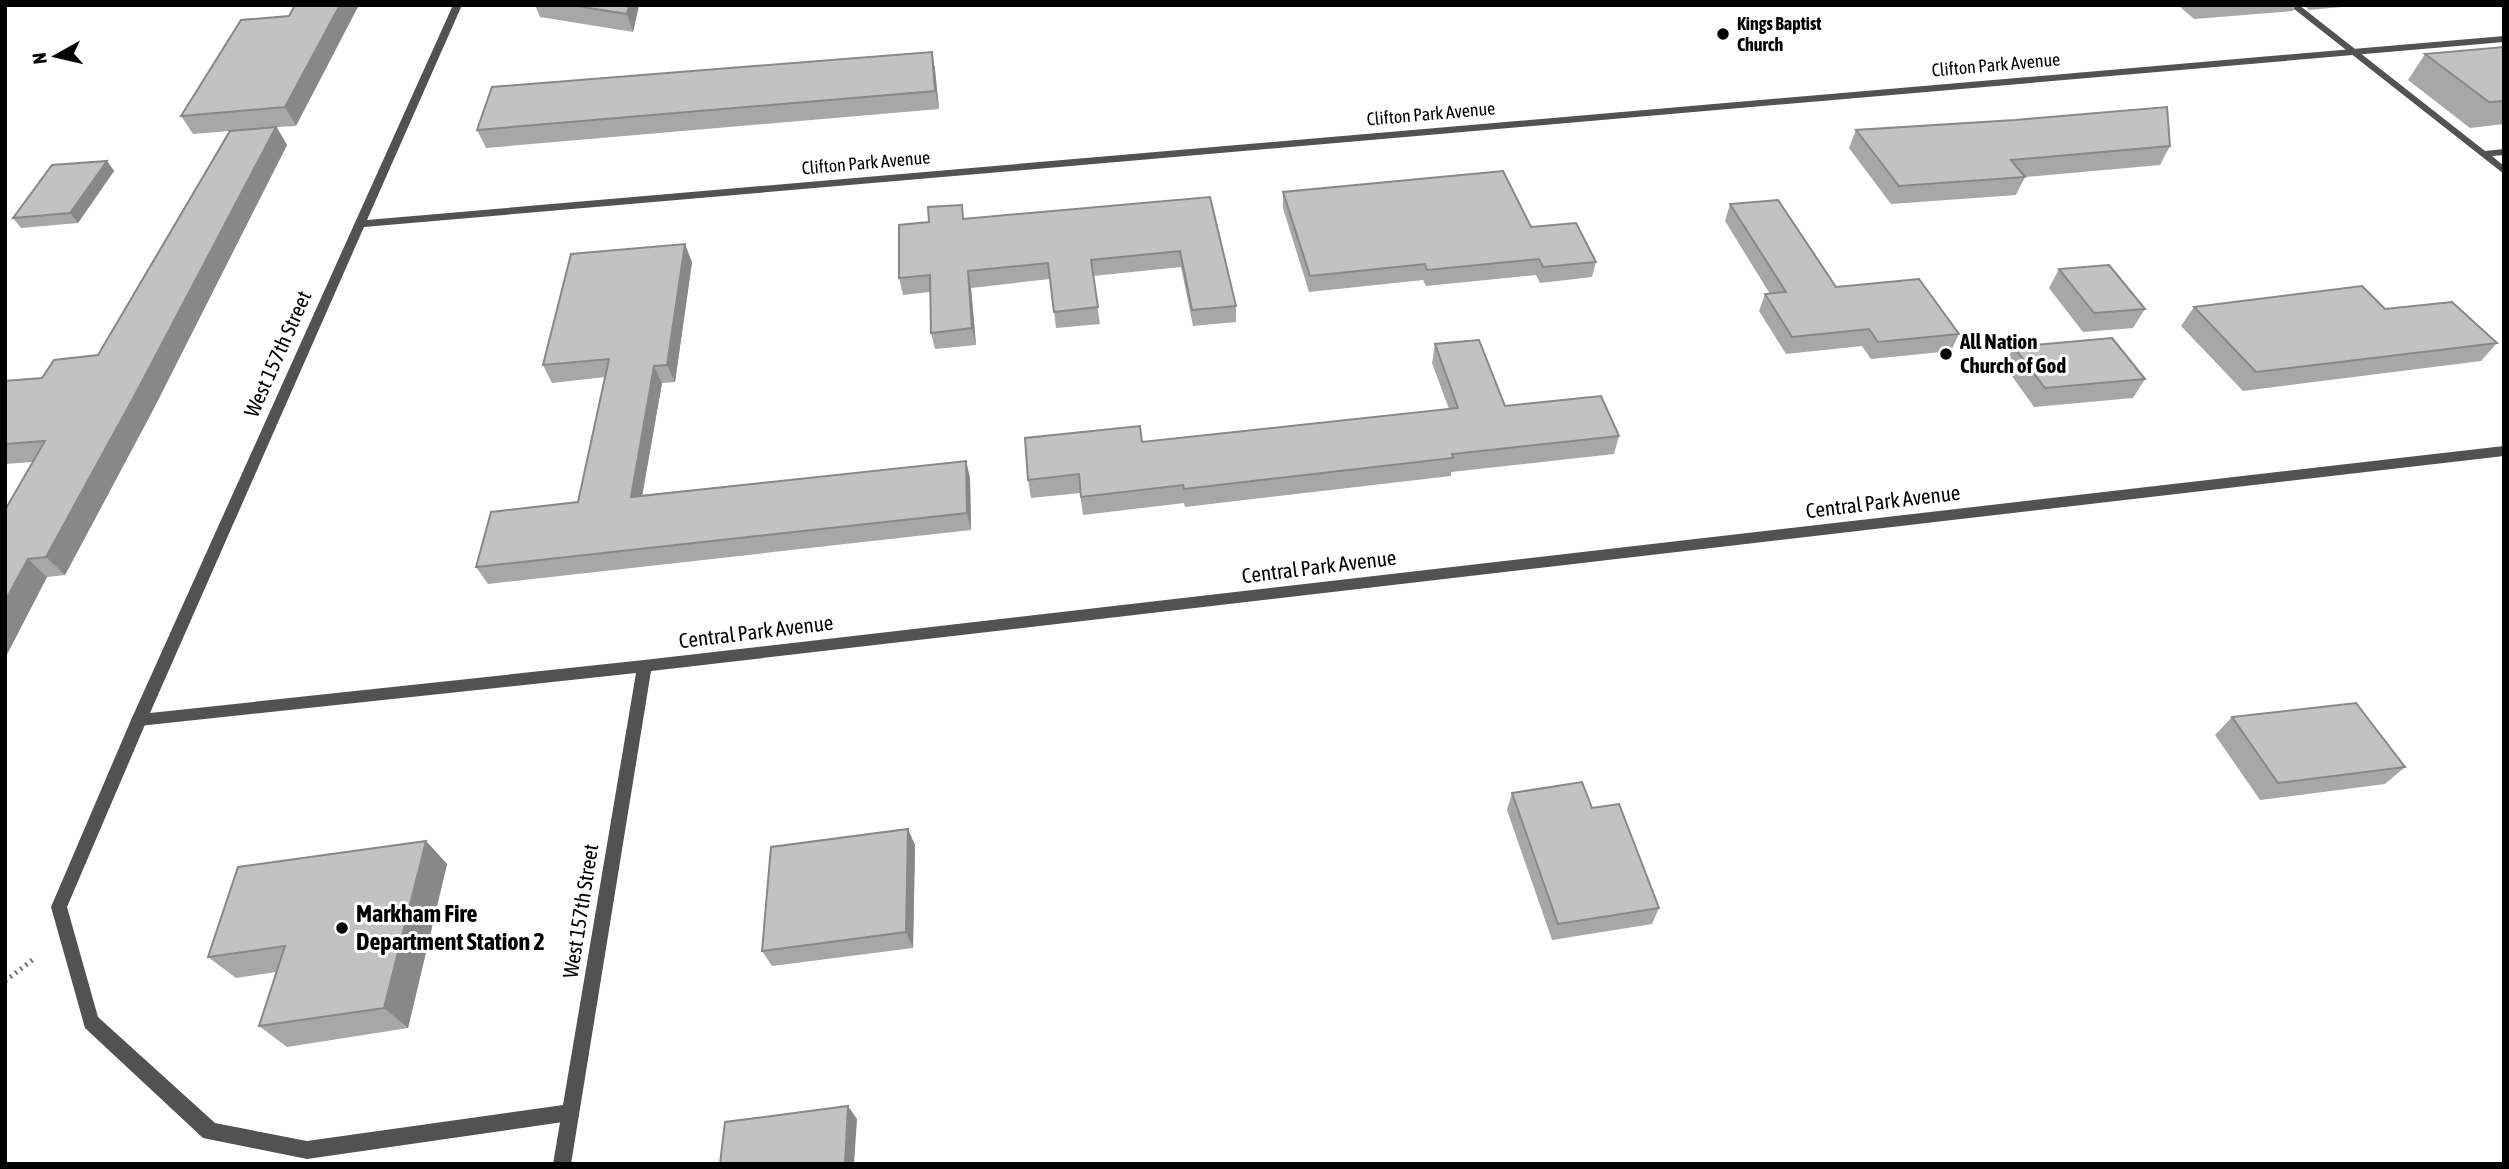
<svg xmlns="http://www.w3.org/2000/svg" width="2509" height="1169" font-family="'Asap Condensed',sans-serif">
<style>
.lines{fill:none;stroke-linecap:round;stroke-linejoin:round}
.path{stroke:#747474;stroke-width:5;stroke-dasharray:2 4.5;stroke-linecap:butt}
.service{fill:#525252;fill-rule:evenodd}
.minor{fill:#525252;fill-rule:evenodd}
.wall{fill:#a7a7a7}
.shaded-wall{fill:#888}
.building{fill:#c2c2c2;stroke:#888;stroke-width:2}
.poi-dot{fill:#000;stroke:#fff;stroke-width:2.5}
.labels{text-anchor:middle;stroke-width:6;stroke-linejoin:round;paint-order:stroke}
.far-poi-label{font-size:18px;font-weight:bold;fill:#000;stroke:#fff;text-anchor:start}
.far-street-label{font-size:18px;fill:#000;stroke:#fff}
.poi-label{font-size:21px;font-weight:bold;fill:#000;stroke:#fff;text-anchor:start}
.street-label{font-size:21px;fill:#000;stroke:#fff}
.near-poi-label{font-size:24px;font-weight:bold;fill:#000;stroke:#fff;text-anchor:start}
</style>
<rect width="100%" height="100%" fill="#fff"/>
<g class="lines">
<!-- path -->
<polyline class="path" points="5,981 35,958"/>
<!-- service -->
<g class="service">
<polygon points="2289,5 2299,5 2485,151 2504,149 2504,155 2492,156 2504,166 2504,174"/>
<polygon points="139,714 144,716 147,720 67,907 98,1017 215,1123 307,1141 570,1104 577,1106 579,1113 577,1120 307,1159 203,1138 85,1028 51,907 131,720 134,716"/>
</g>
<!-- minor -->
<polygon class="minor" points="453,5 462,5 367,220 2504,36 2504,42 364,227 150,713 644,660 2504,446 2504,456 651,671 571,1164 553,1164 636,673 139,726 134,724 131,720"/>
</g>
<!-- wall -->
<g class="wall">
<polygon points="535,5 639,5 633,32 540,17"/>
<polygon points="2178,5 2296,5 2293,11 2194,19"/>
<polygon points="2304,5 2353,5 2352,6 2309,10"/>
<polygon points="241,20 296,126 277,127 287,145 153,410 65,575 47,577 5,658 33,462 5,464 5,381 42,378 98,355 229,131 193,134 181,116"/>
<polygon points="2504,47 2504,124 2470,128 2408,80 2425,54"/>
<polygon points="932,52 935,70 939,109 486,148 477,130"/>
<polygon points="1856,130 2170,146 2160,165 2025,177 2016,195 1891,204 1849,148"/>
<polygon points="107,161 114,171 78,223 21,228 13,218"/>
<polygon points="1283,192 1531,227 1596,262 1592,277 1540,283 1536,275 1426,286 1423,280 1309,292 1283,208"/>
<polygon points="1210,197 1236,306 1236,322 1193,326 1181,267 1093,276 1100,324 1056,328 1050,279 971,288 976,345 935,349 931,333 930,292 903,295 899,278 964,219"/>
<polygon points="1730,204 1836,287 1959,334 1951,351 1871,359 1862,346 1786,354 1759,311 1765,294 1770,294 1725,221"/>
<polygon points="692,262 675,382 662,383 642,495 966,461 970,478 971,530 488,584 476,567 578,502 605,377 552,383 543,365"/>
<polygon points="2059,269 2145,309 2133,328 2083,332 2049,288"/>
<polygon points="2194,307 2385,309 2497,343 2481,361 2243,391 2181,326"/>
<polygon points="1435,344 1505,406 1619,436 1614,454 1451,472 1451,476 1185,507 1184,503 1083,515 1080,493 1031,498 1028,480 1142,442 1449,409 1432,363"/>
<polygon points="2014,347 2145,379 2133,398 2034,407 2004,365"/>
<polygon points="2232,717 2405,767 2385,784 2260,800 2215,735"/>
<polygon points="1512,793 1592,808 1659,908 1652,924 1552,940 1507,810"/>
<polygon points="426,841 447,864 408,1028 287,1047 259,1026 276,972 236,978 208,957"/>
<polygon points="915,845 913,948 772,966 762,951"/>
</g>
<!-- shaded-wall -->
<g class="shaded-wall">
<polygon points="340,5 359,5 296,126 285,107"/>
<polygon points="629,5 639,5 633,32 627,14"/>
<polygon points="932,52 935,70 939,109 935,91"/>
<polygon points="276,127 287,145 153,410 65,575 46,557"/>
<polygon points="107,161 114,171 78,223 70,213"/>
<polygon points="685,244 692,262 675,382 667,365"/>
<polygon points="968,271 971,288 976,345 972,328"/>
<polygon points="654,366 662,383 639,514 631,497"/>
<polygon points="966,461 970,478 971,530 967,513"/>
<polygon points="28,559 47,577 5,658 5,601"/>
<polygon points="908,829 915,845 913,948 906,932"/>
<polygon points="426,841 447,864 408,1028 384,1008"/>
<polygon points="848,1106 857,1119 854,1164 845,1164"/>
</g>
<!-- building -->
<g class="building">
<polygon points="295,5 340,5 285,107 181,116 241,20 289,16"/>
<polygon points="570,5 629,5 627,14"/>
<polygon points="2504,47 2504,101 2489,102 2425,54"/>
<polygon points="932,52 935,91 477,130 492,87"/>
<polygon points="2167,107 2170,146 2011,160 2025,177 1899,186 1856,130 2015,120"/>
<polygon points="276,127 137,391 46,557 28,559 5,601 5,510 45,441 5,444 5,381 42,378 54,360 98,355 230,131"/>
<polygon points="107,161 70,213 13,218 52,165"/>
<polygon points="1503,171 1531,227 1576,223 1596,262 1543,267 1539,259 1427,270 1425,264 1310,276 1283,192"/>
<polygon points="1210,197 1236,306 1192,310 1180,251 1091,260 1098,307 1054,312 1048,263 968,271 972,328 931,333 930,275 899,278 899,225 929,222 928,207 962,205 963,219"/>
<polygon points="1778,200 1836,287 1919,279 1959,334 1878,342 1869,329 1792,337 1765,294 1786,292 1730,204"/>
<polygon points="685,244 667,365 654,366 631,497 966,461 967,513 476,567 491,512 578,502 609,359 543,365 571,254"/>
<polygon points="2109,265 2145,309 2094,313 2059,269"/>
<polygon points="2362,286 2385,309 2452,302 2497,343 2256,372 2194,307"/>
<polygon points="2112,338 2145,379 2045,388 2014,347"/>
<polygon points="1479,340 1505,406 1601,396 1619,436 1452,454 1453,458 1184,489 1183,485 1081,497 1079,474 1028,480 1025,438 1140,426 1142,442 1458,408 1435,344"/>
<polygon points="2356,703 2405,767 2278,783 2232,717"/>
<polygon points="1582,782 1592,808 1619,804 1659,908 1558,924 1512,793"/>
<polygon points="908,829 906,932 762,951 771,847"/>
<polygon points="426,841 384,1008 259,1026 285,946 208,957 238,867"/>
<polygon points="848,1106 845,1164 720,1164 725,1122"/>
</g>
<!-- markers -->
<g class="poi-dot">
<circle cx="1723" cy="34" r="7"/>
<circle cx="1946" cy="354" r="7"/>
<circle cx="342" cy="928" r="7"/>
</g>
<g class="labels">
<!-- far-poi labels -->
<g class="far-poi-label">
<text x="1737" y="30">Kings Baptist<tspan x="1737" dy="21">Church</tspan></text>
</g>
<!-- far-street labels -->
<g class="far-street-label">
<text transform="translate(1996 65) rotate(-5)" y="6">Clifton Park Avenue</text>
<text transform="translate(1431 114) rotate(-5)" y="6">Clifton Park Avenue</text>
<text transform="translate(866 163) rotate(-5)" y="6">Clifton Park Avenue</text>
</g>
<!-- poi labels -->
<g class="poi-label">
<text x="1960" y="349">All Nation<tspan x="1960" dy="24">Church of God</tspan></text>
</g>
<!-- street labels -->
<g class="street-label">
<text transform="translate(278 354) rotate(-66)" y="7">West 157th Street</text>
<text transform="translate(1883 502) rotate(-7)" y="7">Central Park Avenue</text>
<text transform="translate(1319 567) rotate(-7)" y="7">Central Park Avenue</text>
<text transform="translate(756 632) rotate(-7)" y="7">Central Park Avenue</text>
<text transform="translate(581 911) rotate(-81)" y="7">West 157th Street</text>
</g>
<!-- near-poi labels -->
<g class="near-poi-label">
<text x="356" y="922">Markham Fire<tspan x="356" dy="28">Department Station 2</tspan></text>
</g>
</g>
<!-- border -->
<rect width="2509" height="1169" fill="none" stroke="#000000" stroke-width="14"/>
<!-- north arrow -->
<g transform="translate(56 56) rotate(262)" stroke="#ffffff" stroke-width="5" paint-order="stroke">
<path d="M0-5L12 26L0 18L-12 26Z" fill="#000000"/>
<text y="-10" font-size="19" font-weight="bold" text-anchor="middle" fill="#000000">N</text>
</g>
</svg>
